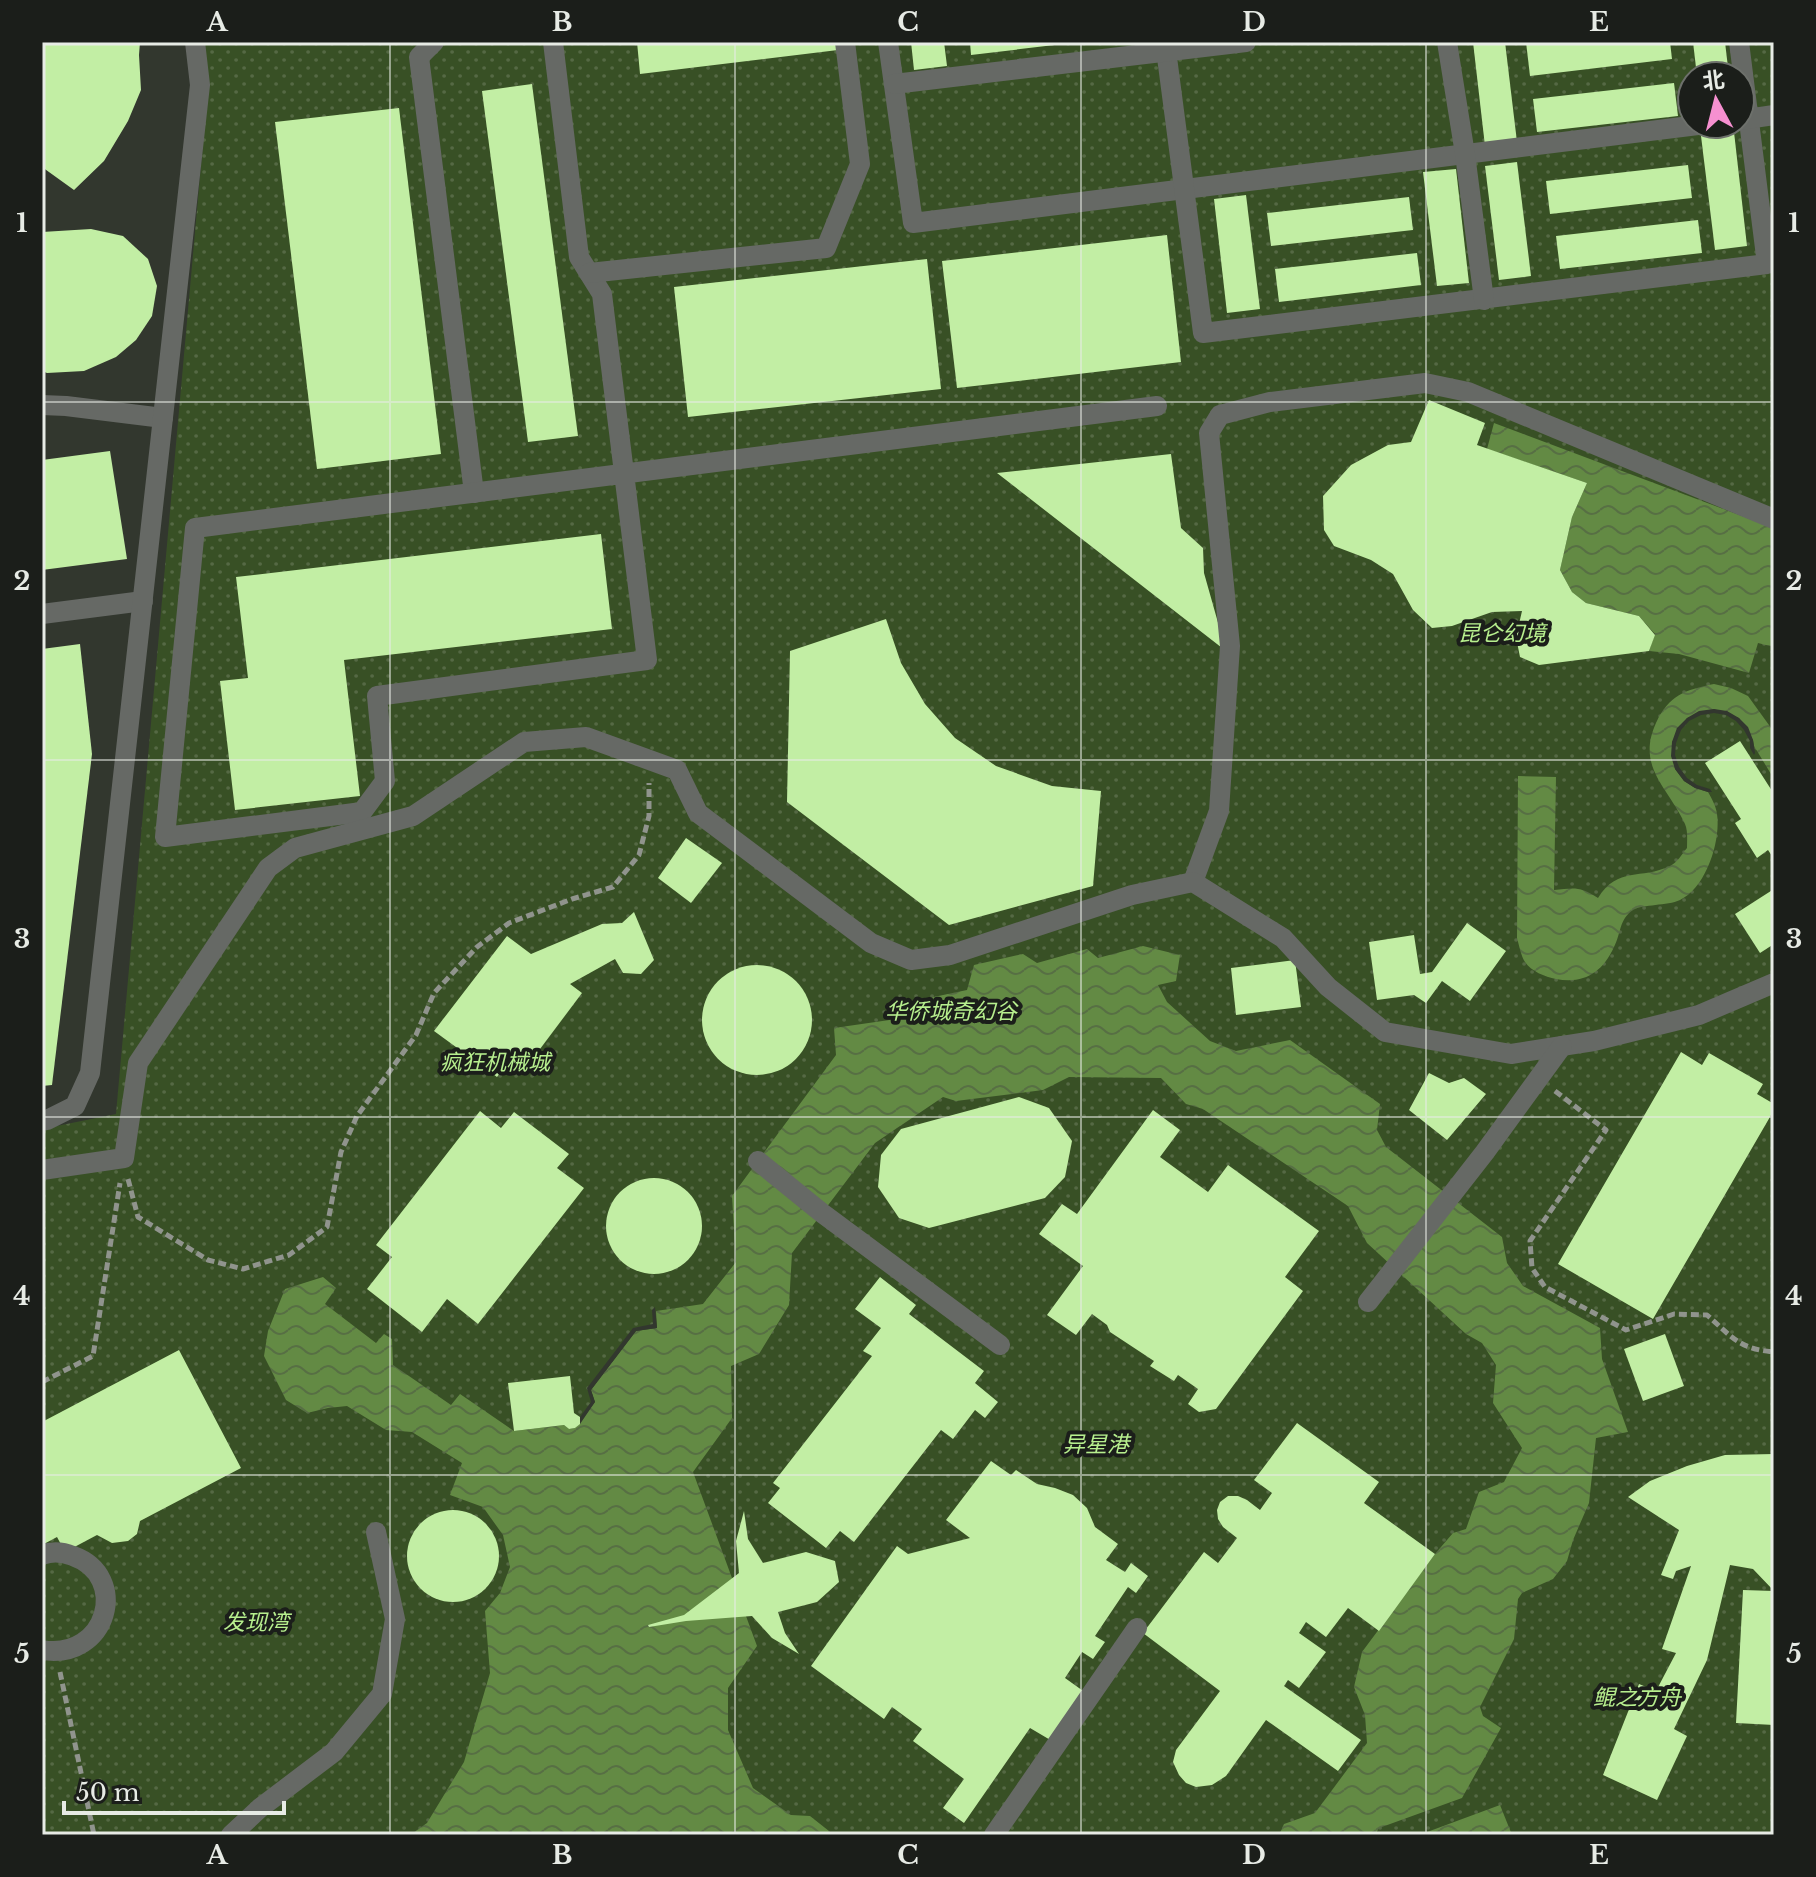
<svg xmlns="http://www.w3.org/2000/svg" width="1816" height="1877" font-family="'Libre Baskerville','Noto Sans SC',serif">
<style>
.park{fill:url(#park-dots);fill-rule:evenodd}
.water{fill:url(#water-waves)}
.pier{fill:#32372e}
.building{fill:#c2eea4}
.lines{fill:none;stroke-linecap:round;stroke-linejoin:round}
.path{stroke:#90948d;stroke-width:5;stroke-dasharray:8 4;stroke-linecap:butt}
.minor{stroke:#666965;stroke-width:20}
.grid{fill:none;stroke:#e7ebe5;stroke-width:2;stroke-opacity:0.55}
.labels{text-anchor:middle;stroke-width:8;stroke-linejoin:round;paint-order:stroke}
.park-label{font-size:22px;font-style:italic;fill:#b7ef8e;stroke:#1b1e1a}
.neatline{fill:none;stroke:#e7ebe5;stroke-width:3}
.grid-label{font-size:26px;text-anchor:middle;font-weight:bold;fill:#e7ebe5}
</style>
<defs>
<pattern id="park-dots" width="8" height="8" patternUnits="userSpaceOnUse" patternTransform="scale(2)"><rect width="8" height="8" fill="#385025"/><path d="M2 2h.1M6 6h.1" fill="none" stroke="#556944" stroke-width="1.8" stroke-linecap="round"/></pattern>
<pattern id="water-waves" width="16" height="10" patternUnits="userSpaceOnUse" patternTransform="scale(2)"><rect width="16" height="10" fill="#638a44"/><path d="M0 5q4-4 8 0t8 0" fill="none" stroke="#576f44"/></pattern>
</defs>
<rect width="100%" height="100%" fill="#32372e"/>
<!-- park -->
<path class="park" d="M 204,42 L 1774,42 L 1774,1835 L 42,1835 L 42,1129 L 116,1114 L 208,87 ZM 1692,76 L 1740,76 L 1740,124 L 1692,124 Z"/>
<!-- water -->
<g class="water">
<polygon points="1494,423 1774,528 1774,647 1758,643 1749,673 1679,654 1649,651 1655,634 1639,616 1586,603 1572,592 1560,570 1572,517 1587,483 1487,449"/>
<path d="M 1714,684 L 1731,688 L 1748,696 L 1774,732 L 1774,779 L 1754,746 L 1753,740 L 1739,718 L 1714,709 L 1687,718 L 1672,742 L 1675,769 L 1684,781 L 1695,788 L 1708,792 C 1712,799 1716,806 1717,814 C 1721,841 1706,888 1680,900 C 1667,906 1643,904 1633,910 C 1619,919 1621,934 1614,947 C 1602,973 1584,984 1556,979 C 1545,977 1531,971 1525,962 C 1521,956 1519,945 1517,938 L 1518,776 L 1556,777 L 1554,890 C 1574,888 1580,886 1598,898 C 1618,866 1641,880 1670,866 C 1677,863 1682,854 1687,848 C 1687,840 1688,831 1685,824 C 1668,787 1636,767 1656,723 C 1669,695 1685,690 1714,684 Z"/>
<polygon points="1143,946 1180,955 1176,981 1158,985 1167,1002 1210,1041 1236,1051 1290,1040 1380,1104 1377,1130 1386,1147 1502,1237 1507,1263 1523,1286 1600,1328 1602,1359 1628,1432 1596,1438 1589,1503 1573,1540 1567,1561 1553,1579 1522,1593 1518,1599 1514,1639 1480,1707 1483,1716 1501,1728 1462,1798 1379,1828 1375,1835 1279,1835 1284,1824 1315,1813 1367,1743 1365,1715 1354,1687 1362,1652 1435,1554 1453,1533 1466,1529 1479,1492 1504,1482 1522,1448 1493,1403 1496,1365 1482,1343 1466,1334 1367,1243 1348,1206 1203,1109 1186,1104 1161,1078 1069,1077 1043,1090 956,1101 943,1097 875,1143 792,1253 789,1305 759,1354 731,1366 732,1418 693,1472 757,1646 728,1688 728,1730 753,1788 791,1815 810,1816 834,1835 410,1835 427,1823 464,1762 490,1673 485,1611 500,1593 510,1567 503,1535 483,1507 450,1495 462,1463 412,1432 386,1430 347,1406 328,1408 307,1413 286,1400 264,1356 268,1331 285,1289 323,1277 336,1288 325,1304 376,1343 384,1334 392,1339 393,1365 451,1405 460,1394 514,1431 564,1425 569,1429 575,1428 595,1402 591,1390 636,1331 657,1328 656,1311 703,1304 736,1262 732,1196 836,1055 834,1028 924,1015 924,999 967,990 974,965 1023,954 1037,963 1087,949 1098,958"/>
<polygon points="1500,1805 1512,1835 1419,1835"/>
</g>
<!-- pier -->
<g class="pier">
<polygon points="1714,709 1727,711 1739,718 1748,727 1753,740 1755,753 1754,755 1750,748 1750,741 1744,730 1736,721 1726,715 1714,713 1701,715 1689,721 1681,730 1676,743 1675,755 1679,767 1687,778 1697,785 1710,789 1712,792 1708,792 1695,788 1684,781 1675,769 1671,756 1672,742 1677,728 1687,718 1699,711"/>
<polygon points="655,1307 657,1328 636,1331 591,1390 595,1402 580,1424 580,1417 591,1402 587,1388 633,1328 653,1324 652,1310"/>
</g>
<!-- building -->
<g class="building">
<polygon points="42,42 140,42 139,55 141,90 128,121 104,161 74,190 42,167"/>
<polygon points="637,42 837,42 838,50 640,74"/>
<polygon points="911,42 944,42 947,66 914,70"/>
<polygon points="970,42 1063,42 1063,44 971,55"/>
<polygon points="1473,42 1505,42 1517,142 1485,146"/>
<polygon points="1526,42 1670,42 1672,59 1530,76"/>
<polygon points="1693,42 1725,42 1729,76 1697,76"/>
<polygon points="1674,83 1678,116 1537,132 1533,99"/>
<polygon points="532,84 578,436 528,442 482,91"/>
<polygon points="399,108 441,454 317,469 275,122"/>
<polygon points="1734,132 1747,246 1715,250 1701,136"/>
<polygon points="1517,162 1531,276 1499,280 1485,166"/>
<polygon points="1688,165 1692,198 1550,214 1546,181"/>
<polygon points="1456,169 1469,283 1437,286 1423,172"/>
<polygon points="1246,195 1260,309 1227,313 1214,199"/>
<polygon points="1409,197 1413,230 1271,246 1267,213"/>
<polygon points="1698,220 1702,253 1560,269 1556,236"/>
<polygon points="91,229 123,236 148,259 157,286 152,316 136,340 116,357 84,371 47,373 42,371 42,232"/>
<polygon points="1167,235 1181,362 957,388 942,261"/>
<polygon points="1417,253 1421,285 1279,302 1275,269"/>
<polygon points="927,259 941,389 688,417 674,287"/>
<polygon points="1429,400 1485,423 1477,445 1587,483 1572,517 1560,570 1572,592 1586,603 1639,616 1655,635 1649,651 1539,665 1520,657 1516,637 1522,611 1492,612 1452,626 1432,628 1413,610 1393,574 1371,560 1334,546 1324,530 1323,496 1351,465 1388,445 1411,442"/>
<polygon points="110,451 127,559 42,570 42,460"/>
<polygon points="1171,454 1181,528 1203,548 1204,573 1226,651 997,473"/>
<polygon points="601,534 612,629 344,660 360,796 235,810 220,681 248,678 236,577"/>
<polygon points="886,619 901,663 925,704 955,738 996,766 1052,786 1101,791 1093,886 949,925 787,802 790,651"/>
<polygon points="80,644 92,754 52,1085 42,1086 42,649"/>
<polygon points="1740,741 1774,794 1774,859 1768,850 1757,858 1735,823 1741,819 1705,763"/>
<polygon points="686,838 722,863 691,903 658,878"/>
<polygon points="1774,889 1774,944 1760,953 1735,914"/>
<polygon points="634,912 654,960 641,974 623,973 615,959 570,984 582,993 525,1069 511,1059 497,1077 434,1031 507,936 531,954 602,924 622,923"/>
<polygon points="1467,923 1506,951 1470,1001 1442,981 1426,1003 1414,995 1377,1000 1369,942 1414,935 1420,974 1432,972"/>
<polygon points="1295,960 1301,1007 1236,1015 1231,968"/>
<circle cx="757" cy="1020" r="55"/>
<polygon points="1681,1052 1702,1065 1709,1053 1763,1084 1757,1094 1774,1104 1774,1110 1653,1319 1558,1264"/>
<polygon points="1429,1073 1449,1083 1464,1078 1486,1094 1447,1140 1409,1110"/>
<polygon points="1019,1097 1049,1108 1072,1141 1065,1177 1045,1198 929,1228 899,1218 878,1187 881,1155 901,1129"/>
<polygon points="1153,1110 1180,1130 1160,1157 1208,1192 1228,1165 1319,1231 1285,1277 1303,1291 1216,1409 1199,1412 1188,1404 1198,1389 1178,1375 1174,1381 1150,1366 1154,1361 1110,1332 1107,1325 1092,1314 1076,1335 1047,1315 1083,1266 1039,1234 1062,1204 1077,1214"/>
<polygon points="480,1111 501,1128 514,1112 569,1154 557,1168 584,1188 478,1324 447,1299 422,1332 367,1289 392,1257 376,1245"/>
<circle cx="654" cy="1226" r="48"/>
<polygon points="880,1277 916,1305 909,1314 984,1371 975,1383 998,1402 985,1418 975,1410 953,1439 941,1430 854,1542 840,1531 826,1548 768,1503 780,1488 773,1483 872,1356 863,1351 881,1328 855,1309"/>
<polygon points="1665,1334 1684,1386 1643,1401 1624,1349"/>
<polygon points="179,1350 241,1468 140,1521 137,1534 128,1541 112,1543 97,1535 65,1552 57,1537 42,1545 42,1422"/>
<polygon points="570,1376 574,1413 580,1417 580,1424 575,1428 569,1429 564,1425 514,1431 508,1383"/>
<polygon points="1297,1423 1379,1482 1364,1503 1435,1554 1379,1631 1348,1608 1326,1637 1306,1622 1299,1633 1326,1652 1299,1688 1288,1680 1284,1686 1361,1740 1338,1771 1266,1720 1226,1776 1212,1785 1196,1787 1186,1783 1179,1775 1173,1762 1176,1750 1220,1691 1143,1633 1204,1552 1218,1563 1237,1538 1223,1527 1218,1519 1217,1510 1220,1502 1228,1496 1238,1496 1247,1500 1260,1510 1272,1493 1254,1480"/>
<polygon points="1774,1454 1774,1591 1753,1569 1730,1565 1707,1660 1674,1729 1687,1736 1657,1800 1603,1775 1639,1684 1656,1691 1676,1653 1662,1649 1691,1566 1676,1571 1673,1579 1661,1575 1679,1530 1628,1497 1650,1481 1687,1466 1725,1455"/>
<polygon points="991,1461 1011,1475 1016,1470 1037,1484 1055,1488 1073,1495 1087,1508 1095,1527 1118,1544 1106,1560 1125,1572 1131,1563 1148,1576 1136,1593 1128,1587 1095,1636 1105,1642 1093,1659 1082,1652 1065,1678 1086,1693 1052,1741 1030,1728 964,1823 943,1808 964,1779 913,1741 922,1729 892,1707 884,1719 811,1666 897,1546 908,1554 970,1538 946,1520"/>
<circle cx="453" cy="1556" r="46"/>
<polygon points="744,1511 748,1539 763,1563 806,1552 835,1561 839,1582 817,1602 778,1612 785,1633 799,1654 772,1638 752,1616 686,1621 649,1627 648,1625 684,1615 739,1573 736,1541"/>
<polygon points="1743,1590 1774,1591 1773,1670 1774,1670 1774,1725 1736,1723"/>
</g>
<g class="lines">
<!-- path -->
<g class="path">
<path d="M 1555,1091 L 1606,1130 L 1530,1241 L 1532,1268 L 1545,1287 L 1626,1330 L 1674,1314 L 1707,1315 C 1732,1337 1739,1349 1774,1352"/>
<polyline points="128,1179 138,1217 208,1260 243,1269 289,1255 327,1227 341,1152 357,1116 416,1035 434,993 477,947 509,923 572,899 613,887 639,855 649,816 649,783"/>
<polyline points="42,1382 93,1356 120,1183"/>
<polyline points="60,1672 94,1835"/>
</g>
<!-- minor -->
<g class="minor">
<polyline points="434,42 419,57 474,493"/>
<polyline points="553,42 579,257 602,294 647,660 377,696 385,781 362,812 165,837 195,528 1157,406"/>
<polyline points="888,42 913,223 1706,124"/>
<polyline points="1165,42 1203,333 1767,264 1739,42"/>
<polyline points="1447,42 1465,154 1484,300"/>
<polyline points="894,84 1246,42"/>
<polyline points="1740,120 1774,115"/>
<polyline points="589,273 826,248 860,164 845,42"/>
<polyline points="42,405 66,406 163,418"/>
<polyline points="42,614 143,601"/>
<polyline points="1193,882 1219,811 1230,646 1209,433 1220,415 1270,402 1425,383 1468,392 1774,519"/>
<polyline points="42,1121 47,1120 75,1106 90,1073 200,85 195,42"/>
<polyline points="758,1161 822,1213 1000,1345"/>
<polyline points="42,1170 124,1158 138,1063 268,868 295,848 413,816 524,742 586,737 677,770 698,813 871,943 911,960 950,955 1132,895 1193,882 1283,938 1328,987 1385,1032 1511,1054 1594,1041 1699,1015 1774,983"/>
<polyline points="1368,1302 1485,1152 1562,1046"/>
<path d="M 42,1555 C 52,1551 63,1552 73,1556 C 130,1576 108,1661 42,1650"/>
<polyline points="231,1835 260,1808 334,1752 382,1694 395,1619 376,1532"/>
<polyline points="994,1835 1137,1628"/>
</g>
</g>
<!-- grid -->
<path class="grid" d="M 390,42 L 390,1835M 735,42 L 735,1835M 1081,42 L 1081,1835M 1426,42 L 1426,1835M 42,402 L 1774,402M 42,760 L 1774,760M 42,1117 L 1774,1117M 42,1475 L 1774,1475"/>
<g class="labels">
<!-- park labels -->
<g class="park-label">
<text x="1502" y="641">昆仑幻境</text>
<text x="951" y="1019">华侨城奇幻谷</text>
<text x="495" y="1070">疯狂机械城</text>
<text x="1096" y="1452">异星港</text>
<text x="256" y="1630">发现湾</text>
<text x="1637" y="1705">鲲之方舟</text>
</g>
</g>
<!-- border -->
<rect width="1816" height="1877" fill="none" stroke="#1b1e1a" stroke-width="88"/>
<!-- north arrow -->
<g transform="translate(1716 100) rotate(353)"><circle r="38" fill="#1b1e1a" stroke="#6d706b" stroke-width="2"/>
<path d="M0-6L14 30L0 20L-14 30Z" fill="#f690d0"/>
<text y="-12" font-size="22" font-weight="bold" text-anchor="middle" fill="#e7ebe5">北</text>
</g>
<!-- scale -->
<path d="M64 1801v12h220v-12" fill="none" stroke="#e7ebe5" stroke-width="4"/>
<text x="76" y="1801" font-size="24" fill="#e7ebe5" stroke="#1b1e1a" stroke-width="6" paint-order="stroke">50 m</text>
<rect x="44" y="44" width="1728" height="1789" class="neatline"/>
<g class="grid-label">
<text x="217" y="31">A</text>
<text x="562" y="31">B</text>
<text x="908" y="31">C</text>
<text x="1254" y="31">D</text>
<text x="1599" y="31">E</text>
<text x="22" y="232">1</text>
<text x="1794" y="232">1</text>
<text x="22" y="590">2</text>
<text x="1794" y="590">2</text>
<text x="22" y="948">3</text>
<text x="1794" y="948">3</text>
<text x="22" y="1305">4</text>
<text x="1794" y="1305">4</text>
<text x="22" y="1663">5</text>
<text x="1794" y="1663">5</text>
<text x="217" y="1864">A</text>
<text x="562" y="1864">B</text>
<text x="908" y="1864">C</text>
<text x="1254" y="1864">D</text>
<text x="1599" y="1864">E</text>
</g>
</svg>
